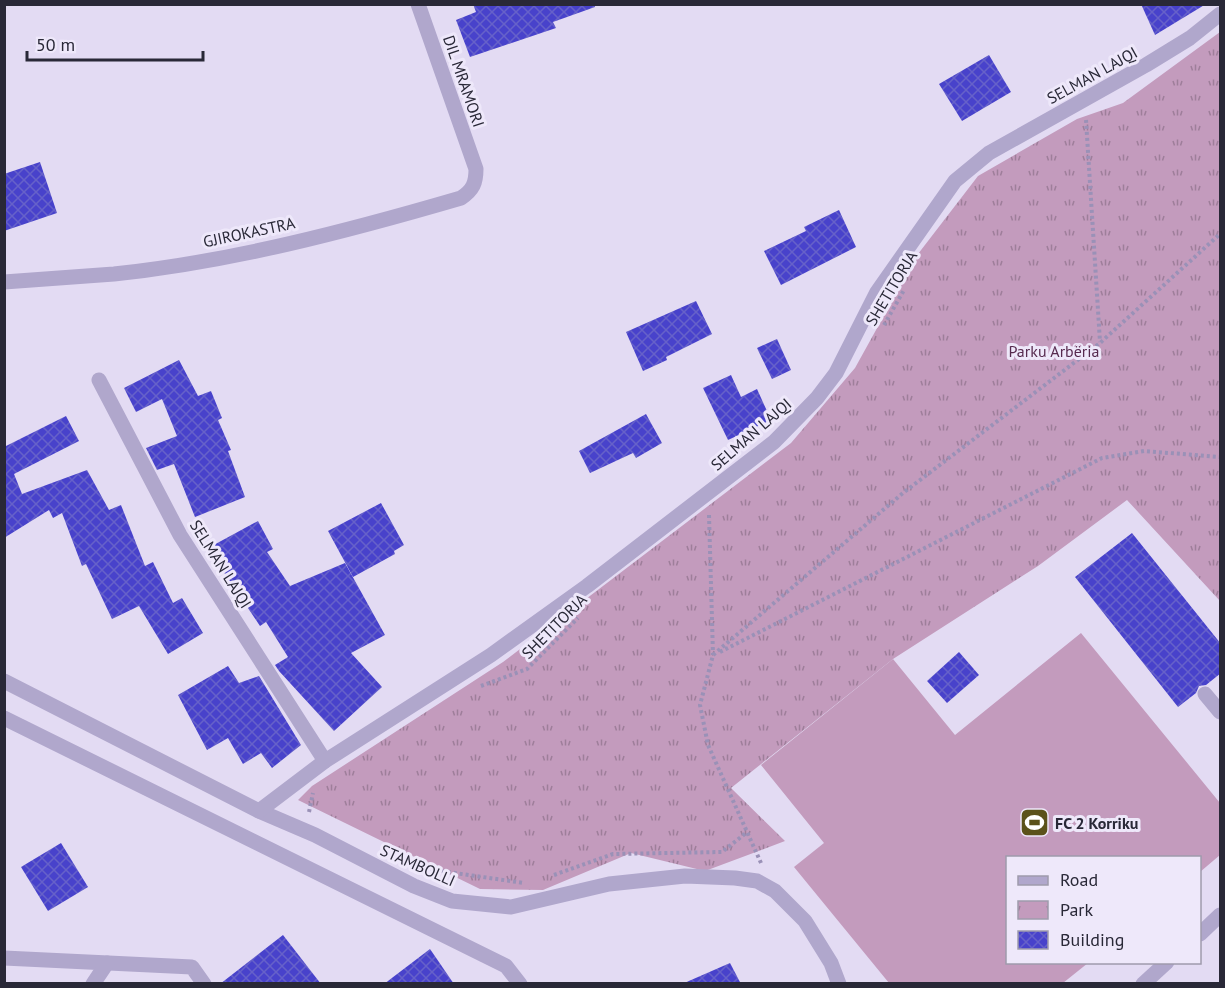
<svg xmlns="http://www.w3.org/2000/svg" width="1225" height="988" font-family="'PT Sans',sans-serif">
<style>
.park{fill:url(#park-tufts)}
.pitch{fill:#c39bbd}
.building{fill:url(#building-cross-hatch)}
.lines{fill:none;stroke-linecap:round;stroke-linejoin:round}
.path{stroke:#9a91b7;stroke-width:4;stroke-dasharray:3 3;stroke-linecap:butt}
.minor{stroke:#b0a7cc;stroke-width:15}
.labels{text-anchor:middle;stroke-width:6;stroke-linejoin:round;paint-order:stroke}
.street-label{font-size:16px;fill:#292837;stroke:#eee8fa}
.park-label{font-size:16px;fill:#572a4f;stroke:#eee8fa}
.poi-label{font-size:16px;font-weight:bold;fill:#292837;stroke:#eee8fa;text-anchor:start}
</style>
<defs>
<pattern id="park-tufts" width="24" height="20" patternUnits="userSpaceOnUse" patternTransform="scale(1.5)"><rect width="24" height="20" fill="#c39bbd"/><path d="M3 7l-1-3M5 7V3M7 7l1-3M15 17l-1-3M17 17v-4M19 17l1-3" fill="none" stroke="#9e7e9a"/></pattern>
<pattern id="building-cross-hatch" width="8" height="8" patternUnits="userSpaceOnUse" patternTransform="scale(1.5)"><rect width="8" height="8" fill="#4842cb"/><path d="M0 0l8 8M0 8l8-8" fill="none" stroke="#6661c9"/></pattern>
</defs>
<rect width="100%" height="100%" fill="#e3dbf3"/>
<!-- park -->
<polygon class="park" points="1220,32 1220,601 1127,500 1038,566 893,659 731,788 785,841 705,871 631,853 543,890 480,889 298,800 312,786 503,662 791,443 855,368 918,254 978,176 1077,119 1123,103"/>
<!-- pitch -->
<polygon class="pitch" points="1081,633 1220,803 1220,855 1200,872 1200,858 1008,858 1008,962 1088,963 1063,983 889,983 794,867 824,843 761,765 893,659 955,735"/>
<!-- building -->
<g class="building">
<polygon points="473,4 595,4 595,7 553,22 556,28 470,57 456,20 476,12"/>
<polygon points="1141,4 1206,4 1155,35"/>
<polygon points="989,55 1011,92 962,121 939,84"/>
<polygon points="40,162 57,213 4,231 4,174"/>
<polygon points="839,210 856,247 781,285 764,251 806,231 804,227"/>
<polygon points="696,301 712,334 666,357 667,360 643,371 626,332"/>
<polygon points="777,339 791,370 772,379 757,348"/>
<polygon points="179,360 198,396 211,391 222,418 218,420 231,450 228,451 245,497 195,517 174,464 157,470 146,448 177,436 162,399 136,412 124,388"/>
<polygon points="731,375 741,397 757,389 771,420 728,440 703,388"/>
<polygon points="646,414 662,443 636,458 633,453 590,473 579,451"/>
<polygon points="66,416 79,441 14,474 22,494 87,470 109,510 121,505 145,566 153,562 173,603 182,598 203,633 168,654 139,606 112,619 86,564 82,566 62,513 53,518 49,510 4,538 4,447"/>
<polygon points="381,503 404,545 394,551 395,554 353,577 328,531"/>
<polygon points="258,521 273,549 267,552 290,586 345,563 385,635 351,653 382,687 334,731 279,671 275,665 288,657 266,622 260,626 225,574 210,547"/>
<polygon points="1132,533 1221,644 1221,673 1206,685 1199,686 1196,693 1178,707 1075,577"/>
<polygon points="959,652 979,675 947,703 927,681"/>
<polygon points="228,666 239,683 259,676 301,745 272,768 261,753 243,764 228,738 207,750 178,695"/>
<polygon points="61,843 88,887 48,911 21,867"/>
<polygon points="283,935 321,984 220,984"/>
<polygon points="430,949 454,984 384,984"/>
<polygon points="730,963 741,984 682,984"/>
</g>
<g class="lines">
<!-- path -->
<g class="path">
<polyline points="1086,120 1100,342"/>
<polyline points="884,325 904,290"/>
<polyline points="709,515 713,655"/>
<polyline points="720,652 1102,458 1144,451 1220,457"/>
<polyline points="481,686 527,669 578,618"/>
<polyline points="309,812 313,793"/>
<polyline points="392,851 434,870 524,883"/>
<polyline points="761,863 708,745 700,705 713,655 903,493 1100,343 1220,234"/>
<polyline points="554,875 613,854 722,852 746,833"/>
</g>
<!-- minor -->
<g class="minor">
<path d="M 4,282 C 41,279 77,277 114,274 C 230,262 348,231 461,198 C 473,190 476,183 476,169 L 418,4"/>
<polyline points="99,380 180,535 325,761"/>
<polyline points="4,681 259,811 315,835 414,886 452,901 511,907 609,884 685,876 735,878 757,881 775,891 805,921 831,963 839,984"/>
<polyline points="1205,694 1220,712"/>
<polyline points="4,718 506,966 520,984"/>
<polyline points="259,811 325,761 491,655 587,586 774,442 817,398 836,373 877,292 955,181 989,153 1146,65 1190,38 1220,14"/>
<polyline points="1200,934 1220,915"/>
<polyline points="4,958 192,967 204,984"/>
<polyline points="93,984 107,963"/>
<polyline points="1143,984 1167,962"/>
</g>
</g>
<!-- icons -->
<defs>
<symbol id="stadium-square" viewBox="-11 -11 22 22"><rect x="-9" y="-9" width="18" height="18" rx="4" fill="#5b521b" stroke="#eee8fa"/><path d="M0-5a6.5 5 0 1 0 0 10a6.5 5 0 1 0 0-10ZM-3.5-1.8h7v3.6h-7Z" fill="#fff"/></symbol>
</defs>
<g fill-rule="evenodd">
<use href="#stadium-square" x="1018" y="806" width="33" height="33"/>
</g>
<g class="labels">
<!-- street labels -->
<g class="street-label">
<text transform="translate(1092 75) rotate(-29)" y="6">SELMAN LAJQI</text>
<text transform="translate(464 81) rotate(71)" y="6">DIL MRAMORI</text>
<text transform="translate(249 232) rotate(-12)" y="6">GJIROKASTRA</text>
<text transform="translate(891 288) rotate(-59)" y="6">SHETITORJA</text>
<text transform="translate(751 434) rotate(-41)" y="6">SELMAN LAJQI</text>
<text transform="translate(221 564) rotate(58)" y="6">SELMAN LAJQI</text>
<text transform="translate(554 626) rotate(-45)" y="6">SHETITORJA</text>
<text transform="translate(418 865) rotate(24)" y="6">STAMBOLLI</text>
</g>
<!-- park labels -->
<g class="park-label">
<text x="1054" y="357">Parku Arbëria</text>
</g>
<!-- poi labels -->
<g class="poi-label">
<text x="1055" y="829">FC 2 Korriku</text>
</g>
</g>
<!-- border -->
<rect width="1225" height="988" fill="none" stroke="#292837" stroke-width="12"/>
<!-- legend -->
<rect x="1006" y="856" width="195" height="108" fill="#eee8fa" stroke="#9f9bac" stroke-width="1.5"/>
<rect x="1018" y="876" width="30" height="9" fill="#b0a7cc" stroke="#9f9bac" stroke-width="1.5"/>
<text x="1060" y="886" font-size="18" fill="#292837">Road</text>
<rect x="1018" y="901" width="30" height="18" fill="url(#park-tufts)" stroke="#9f9bac" stroke-width="1.5"/>
<text x="1060" y="916" font-size="18" fill="#292837">Park</text>
<rect x="1018" y="931" width="30" height="18" fill="url(#building-cross-hatch)" stroke="#9f9bac" stroke-width="1.5"/>
<text x="1060" y="946" font-size="18" fill="#292837">Building</text>
<!-- scale -->
<path d="M27 51v9h176v-9" fill="none" stroke="#292837" stroke-width="3"/>
<text x="36" y="51" font-size="18" fill="#292837" stroke="#eee8fa" stroke-width="4.5" paint-order="stroke">50 m</text>
</svg>
